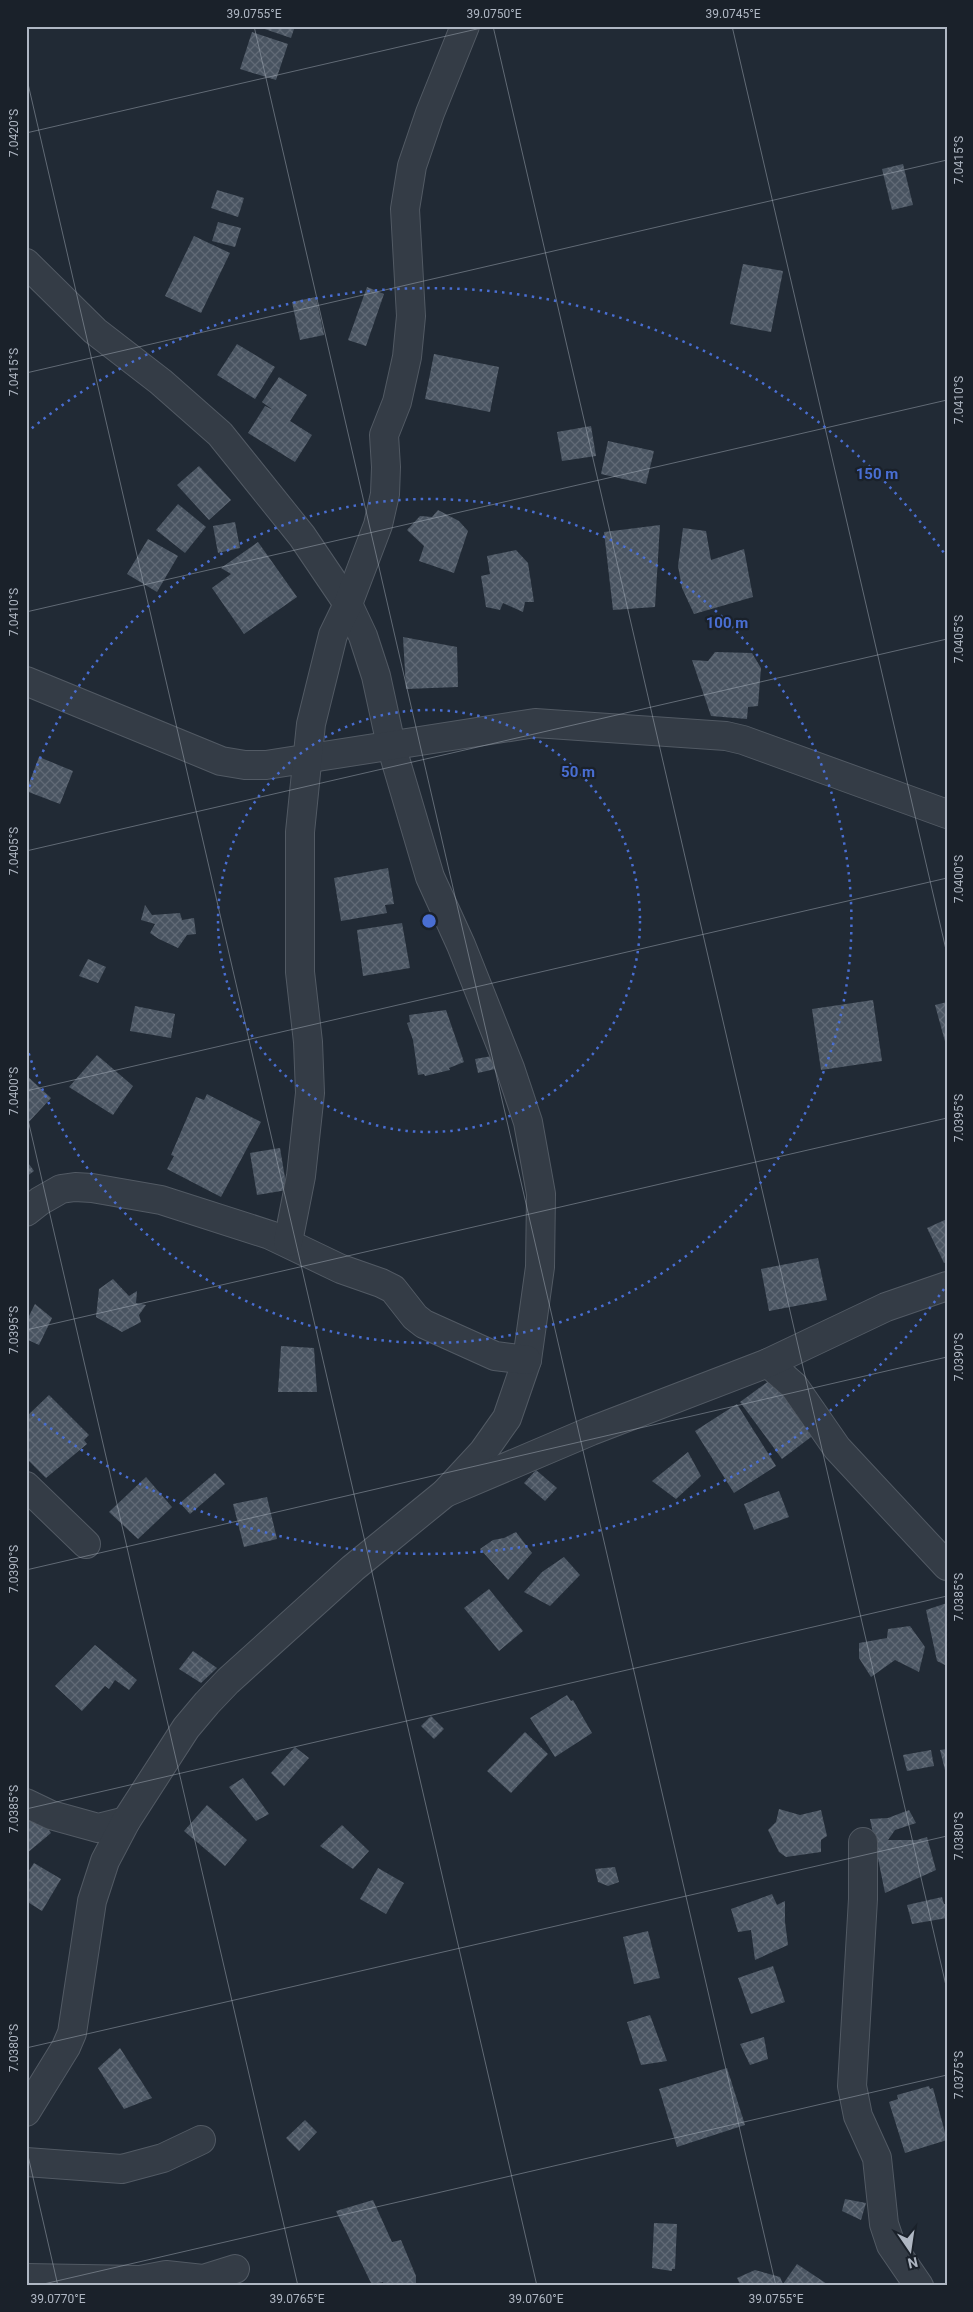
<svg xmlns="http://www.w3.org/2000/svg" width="973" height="2312" font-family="Roboto,sans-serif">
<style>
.building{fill:url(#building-cross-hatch)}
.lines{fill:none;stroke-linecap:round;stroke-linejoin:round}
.minor-casing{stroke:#525a64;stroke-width:30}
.minor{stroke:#343c46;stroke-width:28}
.ticks{fill:none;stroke:#afb7c3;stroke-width:1;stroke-opacity:0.45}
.ring{fill:none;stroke:#496ed2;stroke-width:2.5;stroke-dasharray:2.5 5}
.centre{fill:#496ed2;stroke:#1a212a;stroke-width:2.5}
.ring-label{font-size:15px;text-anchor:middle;font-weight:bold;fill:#496ed2;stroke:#1a212a;stroke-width:4.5;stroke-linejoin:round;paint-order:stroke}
.neatline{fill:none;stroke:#afb7c3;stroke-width:2}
.ticks-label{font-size:12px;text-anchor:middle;fill:#afb7c3}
</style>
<defs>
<pattern id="building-cross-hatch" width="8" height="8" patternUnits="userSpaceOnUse" patternTransform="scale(1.25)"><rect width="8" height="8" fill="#495461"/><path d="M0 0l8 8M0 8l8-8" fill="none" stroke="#616a76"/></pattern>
</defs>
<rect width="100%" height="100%" fill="#212a35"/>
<!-- building -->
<g class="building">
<polygon points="256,26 295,26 291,38"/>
<polygon points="252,32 288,44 276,80 240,69"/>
<polygon points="903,164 913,205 892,210 882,169"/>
<polygon points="217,190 244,198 238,217 211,208"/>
<polygon points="218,222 241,228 235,247 212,241"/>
<polygon points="194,236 230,253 201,313 165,296"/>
<polygon points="743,264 783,271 771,332 730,324"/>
<polygon points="367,287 384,294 366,346 348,340"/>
<polygon points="316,297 324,335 300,340 292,302"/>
<polygon points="237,344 275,367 255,399 217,375"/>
<polygon points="434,354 499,367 490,412 425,399"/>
<polygon points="279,377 307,395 290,421 312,435 295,462 248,433 265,406 273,410 262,402"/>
<polygon points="591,426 596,456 562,461 557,432"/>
<polygon points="608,441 654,451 646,484 601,474"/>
<polygon points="199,466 231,500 209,520 177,485"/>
<polygon points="178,504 206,527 185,553 156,530"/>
<polygon points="438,510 459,521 468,531 454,573 419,561 424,546 407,530 420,516 432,517"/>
<polygon points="235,522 240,548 218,553 213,526"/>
<polygon points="660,525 655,607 613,610 604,532"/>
<polygon points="683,528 706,531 711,560 744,549 753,597 694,614 682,588 678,566"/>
<polygon points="148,539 178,556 157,592 127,574"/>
<polygon points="258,542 297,597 244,634 212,588 231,574 221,568"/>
<polygon points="516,550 528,563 534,602 525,602 523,612 503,603 500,610 486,607 481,576 490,574 487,556"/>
<polygon points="403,637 457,647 458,687 406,689"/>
<polygon points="715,652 752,653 761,668 758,706 748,707 747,719 711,716 692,660 708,661"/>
<polygon points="39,757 73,771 60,804 26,791"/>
<polygon points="388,868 394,904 385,905 387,913 341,921 334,878"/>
<polygon points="145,905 152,915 180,913 182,920 194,918 196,934 187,935 178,948 159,939 150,933 155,924 141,920"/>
<polygon points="402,923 410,968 363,976 357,930"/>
<polygon points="88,959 106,967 98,983 79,976"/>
<polygon points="873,1000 882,1061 821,1070 812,1009"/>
<polygon points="947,1002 947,1045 946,1045 935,1005"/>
<polygon points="135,1006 175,1014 171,1038 130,1031"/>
<polygon points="446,1010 464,1062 449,1068 450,1070 425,1076 424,1074 418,1075 413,1040 407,1023 410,1022 409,1015"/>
<polygon points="97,1055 133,1086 113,1115 69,1087"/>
<polygon points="492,1056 495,1069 478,1073 475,1059"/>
<polygon points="26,1075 51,1098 26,1125"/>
<polygon points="207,1094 261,1122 221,1197 167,1169 174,1156 171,1155 196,1097 204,1100"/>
<polygon points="280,1148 287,1190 257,1195 250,1153"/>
<polygon points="26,1160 34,1171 26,1177"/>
<polygon points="947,1219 947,1262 944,1263 927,1228"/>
<polygon points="818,1258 827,1300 769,1311 761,1269"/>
<polygon points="113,1279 129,1296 137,1291 136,1303 146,1305 139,1315 141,1322 122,1332 96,1317 99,1289"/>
<polygon points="35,1304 52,1318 39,1345 26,1339 26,1322"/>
<polygon points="281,1346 314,1348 317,1392 278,1392"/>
<polygon points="773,1378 815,1434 782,1459 740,1402"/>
<polygon points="49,1395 89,1435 84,1440 87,1444 46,1478 26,1458 26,1417"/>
<polygon points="737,1404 776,1466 734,1493 695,1431"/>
<polygon points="688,1452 701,1476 676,1499 652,1481"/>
<polygon points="536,1470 557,1488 545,1501 524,1483"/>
<polygon points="215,1473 225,1484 190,1514 180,1503"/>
<polygon points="146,1477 172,1507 138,1539 109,1512"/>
<polygon points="779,1491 789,1517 754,1530 744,1504"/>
<polygon points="267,1497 277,1539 244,1547 233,1504"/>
<polygon points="516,1532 532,1553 508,1580 480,1549 493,1540 504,1538"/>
<polygon points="564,1557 580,1575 550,1606 524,1592 542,1572"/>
<polygon points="489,1589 523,1631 499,1651 464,1608"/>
<polygon points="947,1603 947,1666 937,1661 926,1610"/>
<polygon points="910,1626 925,1647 919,1672 895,1660 871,1677 859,1658 859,1643 887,1638 888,1629"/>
<polygon points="95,1645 137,1680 129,1690 115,1680 109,1689 105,1686 82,1711 55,1686"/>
<polygon points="193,1651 217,1668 201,1683 179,1669"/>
<polygon points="567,1695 571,1701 573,1700 592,1733 555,1757 530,1718"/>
<polygon points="431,1716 444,1729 434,1739 421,1726"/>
<polygon points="525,1732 548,1754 511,1793 487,1771"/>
<polygon points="295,1747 309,1758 284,1786 271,1773"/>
<polygon points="947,1749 947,1773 946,1774 940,1750"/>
<polygon points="931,1750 934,1766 907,1771 903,1755"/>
<polygon points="243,1778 269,1814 256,1821 229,1787"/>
<polygon points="207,1805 247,1840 225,1866 184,1831"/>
<polygon points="779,1809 800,1815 821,1810 827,1836 821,1840 821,1852 786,1857 779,1852 768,1830 776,1822"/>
<polygon points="909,1810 916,1823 895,1830 888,1840 917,1840 927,1837 936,1870 885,1893 870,1819 888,1818"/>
<polygon points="26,1811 43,1821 51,1833 26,1854"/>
<polygon points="342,1825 369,1851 353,1869 320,1846"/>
<polygon points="34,1863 61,1879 42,1911 26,1901 26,1875"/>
<polygon points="615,1867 619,1882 608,1886 598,1882 595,1869"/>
<polygon points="378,1868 404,1883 386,1914 360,1899"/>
<polygon points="772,1894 777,1905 785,1901 785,1922 788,1945 755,1960 751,1930 738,1932 731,1909"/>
<polygon points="942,1897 944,1904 947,1904 947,1918 912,1924 907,1905"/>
<polygon points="648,1931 660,1978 634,1984 623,1937"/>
<polygon points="773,1966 785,2002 751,2014 738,1978"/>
<polygon points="650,2015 667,2061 641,2065 627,2022"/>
<polygon points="764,2037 768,2059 750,2065 740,2044"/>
<polygon points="120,2048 152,2098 124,2109 98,2068"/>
<polygon points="727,2068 745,2125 677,2147 659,2089"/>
<polygon points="929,2086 930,2089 933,2088 947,2140 905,2153 889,2102 898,2099 897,2095"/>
<polygon points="305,2120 317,2132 299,2151 286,2138"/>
<polygon points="845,2199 866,2203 861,2220 842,2211"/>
<polygon points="373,2200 392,2242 401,2240 416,2276 416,2286 385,2286 383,2282 372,2285 336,2211"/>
<polygon points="654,2223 677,2224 675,2269 672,2269 672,2271 652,2268"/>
<polygon points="797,2264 830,2286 741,2286 737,2278 755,2270 780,2277 783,2284"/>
</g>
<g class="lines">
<defs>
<g id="minor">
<polyline points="26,263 95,331 161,382 220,434 302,536 348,604 363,636 376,676 391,745 430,877 461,945 510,1068 528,1122 541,1194 540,1267 527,1360 507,1418 483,1452 445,1493"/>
<polyline points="26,681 221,761 245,765 266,765 535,723 726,736 743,740 947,814"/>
<polyline points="26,1212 40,1201 61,1189 75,1187 92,1188 161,1200 270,1235 341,1269 381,1283 393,1289 415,1317 424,1324 495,1356 527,1360"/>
<polyline points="288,1242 301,1176 310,1093 308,1042 300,972 300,832 311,724 333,635 348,604 378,525 385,494 386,467 384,435 397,402 407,357 411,316 405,209 412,166 430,113 465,26"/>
<polyline points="768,1363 794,1386 837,1448 947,1566"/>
<polyline points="26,1486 86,1544"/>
<polyline points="26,1803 51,1815 98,1828 126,1821"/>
<polyline points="863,1842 863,1899 852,2086 858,2116 877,2158 884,2224 891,2245 919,2286"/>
<polyline points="26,2112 66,2047 72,2033 92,1901 105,1861 126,1821 186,1728 207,1703 228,1681 353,1568 445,1493 591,1431 768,1363 886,1307 947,1286"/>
<polyline points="26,2162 122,2169 163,2158 201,2140"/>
<polyline points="26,2278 140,2280 166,2275 203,2279 235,2269"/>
</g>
</defs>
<!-- minor casing -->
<use href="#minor" class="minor-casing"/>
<!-- minor -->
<use href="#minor" class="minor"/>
</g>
<!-- ticks -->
<path class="ticks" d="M 254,26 L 776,2286M 493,26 L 947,1990M 732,26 L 947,954M 26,75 L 537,2286M 26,133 L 490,26M 26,373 L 947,160M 26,612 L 947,400M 26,851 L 947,639M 26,1091 L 947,878M 26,1111 L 298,2286M 26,1330 L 947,1118M 26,1570 L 947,1357M 26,1809 L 947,1596M 26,2048 L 947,1836M 26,2147 L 58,2286M 35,2286 L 947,2075"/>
<!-- distance rings -->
<g class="ring">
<circle cx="429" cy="921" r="211"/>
<path d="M27 794A422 422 0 1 1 27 1048"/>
<path d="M944 1289A633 633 0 0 1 26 1409M26 433A633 633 0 0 1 944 553"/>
</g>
<circle cx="429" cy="921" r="8" class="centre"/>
<g class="ring-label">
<text x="877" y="479">150 m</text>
<text x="727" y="628">100 m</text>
<text x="578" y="777">50 m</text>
</g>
<!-- border -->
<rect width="973" height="2312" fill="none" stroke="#1a212a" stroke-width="55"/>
<!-- north arrow -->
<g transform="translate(910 2250) rotate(167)" stroke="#1a212a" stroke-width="4" paint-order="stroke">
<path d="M0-4L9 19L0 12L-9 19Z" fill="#afb7c3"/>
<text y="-8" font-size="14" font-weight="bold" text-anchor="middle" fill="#afb7c3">N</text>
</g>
<rect x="28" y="28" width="918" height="2256" class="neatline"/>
<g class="ticks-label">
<text x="254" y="18">39.0755°E</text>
<text x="494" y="18">39.0750°E</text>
<text x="733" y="18">39.0745°E</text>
<text transform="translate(14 133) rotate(-90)" y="4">7.0420°S</text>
<text transform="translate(959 160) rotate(-90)" y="4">7.0415°S</text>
<text transform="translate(14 372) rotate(-90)" y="4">7.0415°S</text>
<text transform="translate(959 400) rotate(-90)" y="4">7.0410°S</text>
<text transform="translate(14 612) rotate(-90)" y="4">7.0410°S</text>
<text transform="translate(959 639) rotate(-90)" y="4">7.0405°S</text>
<text transform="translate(14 851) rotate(-90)" y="4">7.0405°S</text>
<text transform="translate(959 879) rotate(-90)" y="4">7.0400°S</text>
<text transform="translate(14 1091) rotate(-90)" y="4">7.0400°S</text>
<text transform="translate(959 1118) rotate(-90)" y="4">7.0395°S</text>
<text transform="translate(14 1330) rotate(-90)" y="4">7.0395°S</text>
<text transform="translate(959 1357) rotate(-90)" y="4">7.0390°S</text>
<text transform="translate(14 1569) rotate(-90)" y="4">7.0390°S</text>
<text transform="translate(959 1597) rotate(-90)" y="4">7.0385°S</text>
<text transform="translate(14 1809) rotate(-90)" y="4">7.0385°S</text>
<text transform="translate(959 1836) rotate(-90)" y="4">7.0380°S</text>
<text transform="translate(14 2048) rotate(-90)" y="4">7.0380°S</text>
<text transform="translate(959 2075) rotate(-90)" y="4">7.0375°S</text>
<text x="58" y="2303">39.0770°E</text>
<text x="297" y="2303">39.0765°E</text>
<text x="536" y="2303">39.0760°E</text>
<text x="776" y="2303">39.0755°E</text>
</g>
</svg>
